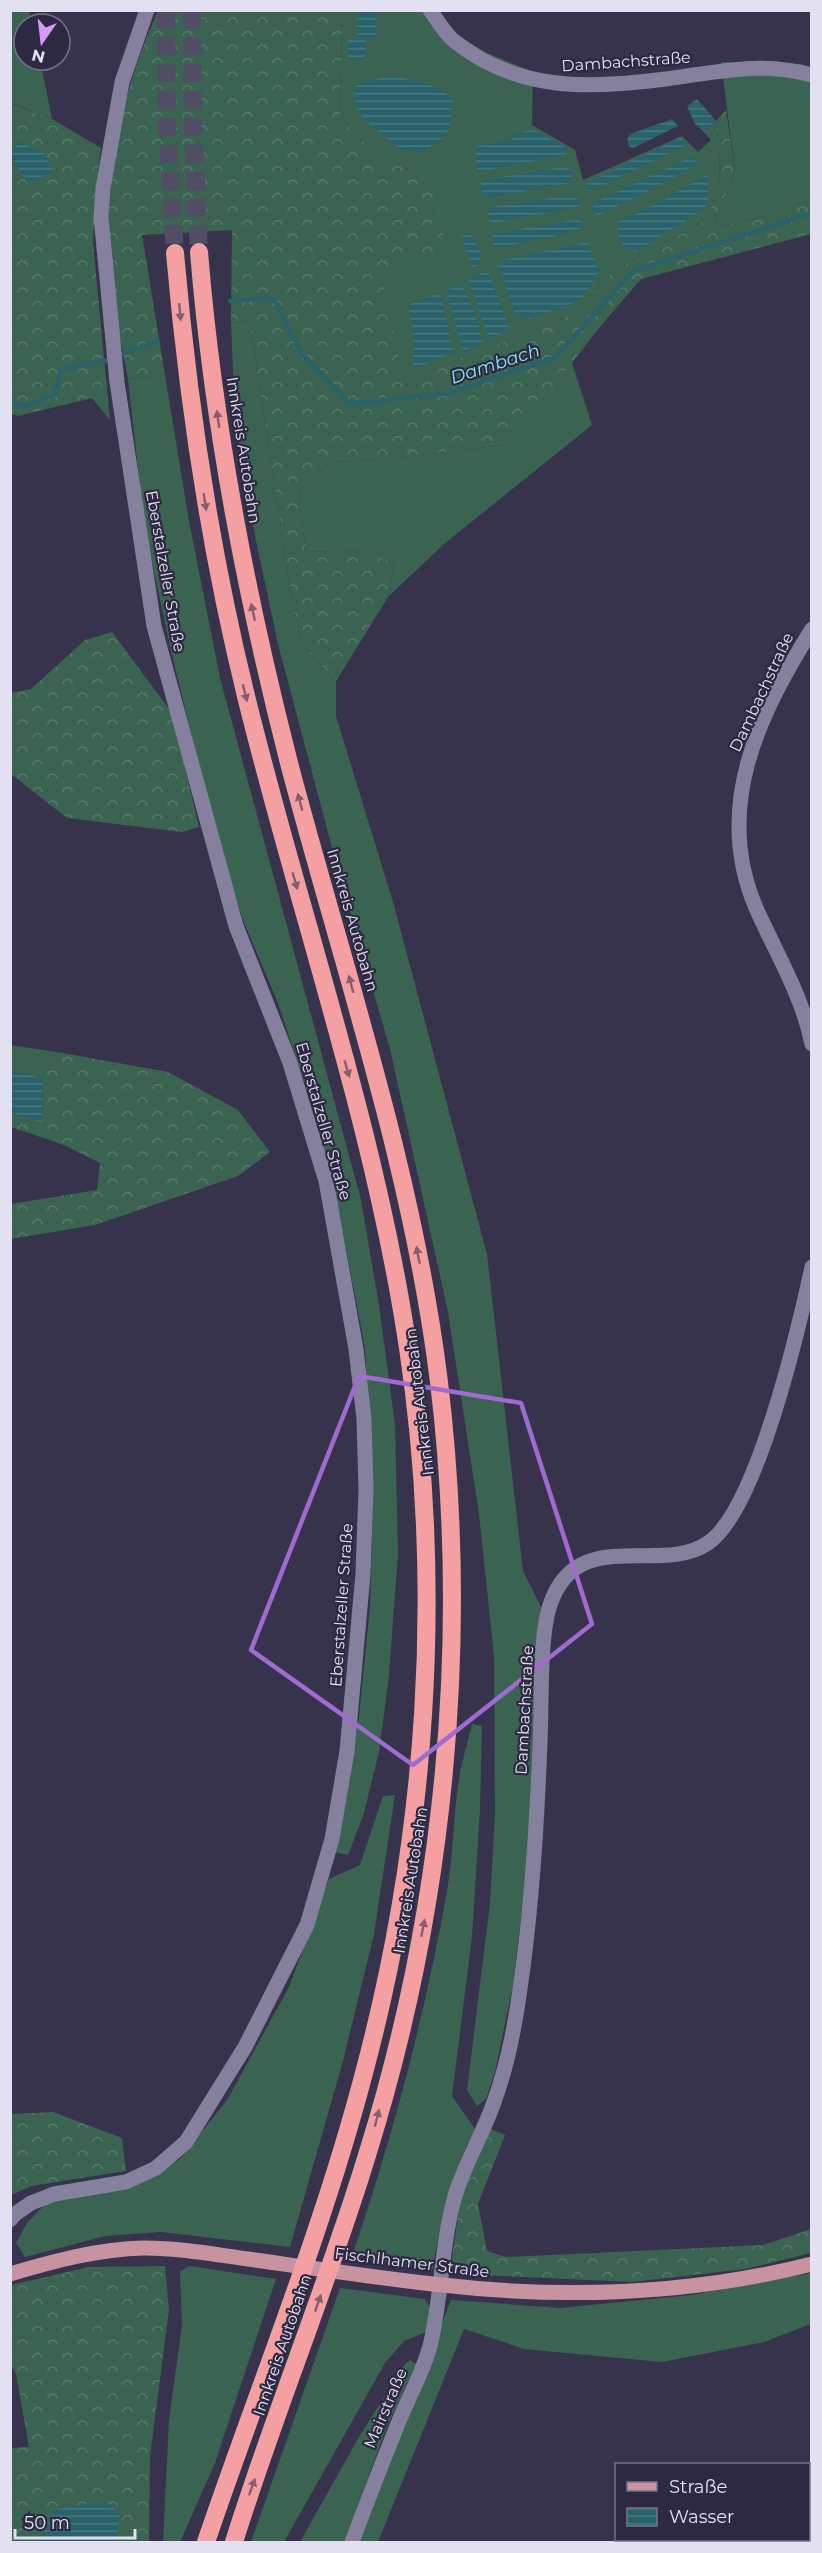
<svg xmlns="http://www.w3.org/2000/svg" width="822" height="2553" font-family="Montserrat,sans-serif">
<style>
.grass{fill:#3a6451}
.forest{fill:url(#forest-crowns)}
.water{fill:url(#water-rules)}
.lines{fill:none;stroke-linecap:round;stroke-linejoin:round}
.stream{stroke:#29626a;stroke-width:4.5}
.highway-tunnel{stroke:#514d65;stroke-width:18;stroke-dasharray:18 9;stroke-linecap:butt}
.minor{stroke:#84809d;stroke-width:15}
.major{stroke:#c793a0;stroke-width:15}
.highway{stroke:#f49fa2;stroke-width:18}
.oneway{fill:#875e6d}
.marked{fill:none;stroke:#9f6bd0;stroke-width:4.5;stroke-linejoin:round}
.labels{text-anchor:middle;stroke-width:4.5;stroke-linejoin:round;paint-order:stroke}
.street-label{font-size:16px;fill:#e2e0f1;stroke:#2d2942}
.water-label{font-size:18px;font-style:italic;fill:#88e4f2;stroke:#2d2942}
</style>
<defs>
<pattern id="forest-crowns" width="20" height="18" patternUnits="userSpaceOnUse" patternTransform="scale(1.5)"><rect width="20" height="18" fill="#3a6451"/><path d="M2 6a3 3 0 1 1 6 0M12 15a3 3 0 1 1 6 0" fill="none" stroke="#567a6a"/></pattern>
<pattern id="water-rules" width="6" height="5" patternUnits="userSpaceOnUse" patternTransform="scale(1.5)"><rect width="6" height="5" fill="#29626a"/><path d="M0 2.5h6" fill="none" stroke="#487880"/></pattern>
</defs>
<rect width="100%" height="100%" fill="#37334c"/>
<!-- grass -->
<g class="grass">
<polygon points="10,11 29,11 32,24 24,24 24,60 40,60 52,119 11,103"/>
<polygon points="342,11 438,11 456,34 485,52 533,72 532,125 575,150 583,180 682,136 698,152 711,140 704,132 716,121 719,149 720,190 704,221 611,272 585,307 553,323 404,381 381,272 378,158 340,116"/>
<polygon points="721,62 802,64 811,69 811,199 770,215 713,228 735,171"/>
<polygon points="250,321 289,582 301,644 336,681 336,716 393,902 487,1254 523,1571 541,1607 536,1649 528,1858 513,1985 495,2072 486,2099 477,2106 467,2090 490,1903 495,1812 494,1656 479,1514 448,1312 390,1049 336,863 278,644 255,536 235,419 231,323"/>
<polygon points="572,363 592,425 444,544 388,597 394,564 367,550 306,552 298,492 330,462 378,460 503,445"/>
<polygon points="165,375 189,521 220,678 361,1200 379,1305 395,1425 398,1553 389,1675 379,1752 364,1813 348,1855 334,1852 359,1717 370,1607 373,1496 365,1348 340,1218 315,1114 278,1003 243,920 213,823 172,655 145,530 128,379"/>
<polygon points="10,1045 57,1052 43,1078 11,1071"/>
<path d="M 472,1724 L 482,1726 L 480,1809 L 472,1937 L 452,2096 L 475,2129 C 449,2179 442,2217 432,2271 L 352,2256 C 393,2136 425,2015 447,1891 C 454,1852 453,1812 460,1773 C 463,1757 468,1741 472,1724 Z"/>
<polygon points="395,1795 374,1934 343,2061 290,2247 161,2232 105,2236 25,2257 16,2243 27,2223 50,2199 127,2190 179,2160 227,2100 289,1987 329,1879 360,1865 383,1796"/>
<polygon points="189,2266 276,2279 215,2463 180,2542 163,2542 169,2420 182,2325 180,2271"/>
<polygon points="811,2273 811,2324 764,2342 662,2362 524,2349 464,2329 378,2542 356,2542 451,2300 560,2308 691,2295"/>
<polygon points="340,2288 425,2299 430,2308 429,2331 404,2341 385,2363 284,2542 251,2542"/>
<polygon points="410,2360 416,2364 386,2429 344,2542 300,2542 359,2437 405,2364"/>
</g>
<!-- forest -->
<g class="forest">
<path d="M 158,11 L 342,11 L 340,116 L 378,158 L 431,174 L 446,248 L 381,272 L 404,380 L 553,323 L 585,307 L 611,272 L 704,221 L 720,190 L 719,149 L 716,121 L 726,110 L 735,171 L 713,228 L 770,215 L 811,199 L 811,234 L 641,279 L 598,329 L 550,392 L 503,445 L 378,460 L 330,462 L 298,492 L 306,552 L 367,550 L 394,564 L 388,597 L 336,681 L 301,644 L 289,582 L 250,321 L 231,323 L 232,230 L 142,235 L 165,375 L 128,379 C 122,348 116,316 112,284 C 100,193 120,93 158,11 Z"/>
<polygon points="10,103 52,119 101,148 96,190 93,243 110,420 92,398 18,416 11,414"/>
<polygon points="112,632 172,713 199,827 182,832 67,818 11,774 10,693 31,689 85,640"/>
<polygon points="57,1052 168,1072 238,1110 270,1152 238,1176 95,1225 11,1239 11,1204 97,1190 100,1163 64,1145 11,1127 11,1112 42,1122 43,1078"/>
<polygon points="53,2112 122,2138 126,2171 31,2186 11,2195 11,2114"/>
<polygon points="489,2128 505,2135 478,2204 487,2251 506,2257 763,2245 811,2229 811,2253 745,2269 632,2282 460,2274 451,2264 461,2196"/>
<polygon points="165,2266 169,2310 150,2456 149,2542 11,2542 11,2448 29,2447 16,2374 11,2365 11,2285 89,2267"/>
</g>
<!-- water -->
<g class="water">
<polygon points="356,11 374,11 377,38 366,38 365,59 347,58 348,39 358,38"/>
<path d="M 388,76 C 406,77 443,86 453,100 C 449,136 451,134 420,153 L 399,149 L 364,119 L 357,109 L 354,92 L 357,84 Z"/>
<polygon points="697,99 716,121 704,132 695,124 687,106"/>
<polygon points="672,119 678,126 633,148 629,146 627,140 630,134"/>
<polygon points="534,130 567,148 566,155 478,172 474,147 513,139 515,133"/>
<polygon points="681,137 686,145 591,191 587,190 587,183"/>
<polygon points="18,141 44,153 54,172 27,183 11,156"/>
<polygon points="693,156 697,164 643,194 597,216 593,203"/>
<polygon points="563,167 570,169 573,178 569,183 490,198 483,195 481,184 485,180"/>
<polygon points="707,174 708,204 684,222 635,252 623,246 618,235 618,222 664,200"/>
<polygon points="565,196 571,196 579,200 580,205 575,208 493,223 489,221 488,211 491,207"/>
<polygon points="580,219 585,227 566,234 494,248 492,234"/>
<polygon points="471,233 481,255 480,265 472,268 461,236"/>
<polygon points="587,242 599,271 581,300 530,319 515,313 502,273 496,268 504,260"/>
<polygon points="488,270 509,329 489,339 468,279"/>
<polygon points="462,284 476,316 483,343 463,351 446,291"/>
<polygon points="440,293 454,353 413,369 414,337 408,305"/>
<polygon points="11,1071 43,1078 42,1123 11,1112"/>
<polygon points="95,2503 106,2503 120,2512 116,2542 41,2542 52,2510"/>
</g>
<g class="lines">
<!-- stream -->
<g class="stream">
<polyline points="230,301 273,298 302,354 350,404 449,393 555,358 633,271 812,213"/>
<polyline points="10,399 23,407 56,394 61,369 104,361 158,341"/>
</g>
<!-- highway-tunnel -->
<g class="highway-tunnel">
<polyline points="166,10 167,128 175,253"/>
<polyline points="192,10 193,127 199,252"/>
</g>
<!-- minor -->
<g class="minor">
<path d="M 430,10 C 437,20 444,32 453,40 C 517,92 589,89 666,79 C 719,72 758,61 812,75"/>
<path d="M 812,629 C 758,716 713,808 756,908 C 776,953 802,995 812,1044"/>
<polyline points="10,2220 15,2214 31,2203 54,2194 126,2182 156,2168 186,2142 245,2047 307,1925 332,1839 347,1751 363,1574 366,1490 364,1419 356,1349 326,1181 290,1063 236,926 154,626 117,382 101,217 103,188 122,82 147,10"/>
<path d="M 352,2542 C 367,2501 383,2461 399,2421 C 409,2396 423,2372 430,2346 C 442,2297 441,2245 455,2196 C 465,2163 483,2134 494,2102 C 507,2067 515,2026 520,1989 C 532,1907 537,1825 540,1742 C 542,1705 539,1638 550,1605 C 577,1524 660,1576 708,1543 C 757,1510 799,1327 812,1267"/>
</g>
<!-- major -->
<path class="major" d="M 10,2274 C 54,2261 98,2249 144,2248 C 179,2248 213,2254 248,2259 C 312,2268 377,2278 442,2285 C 566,2299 689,2295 812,2264"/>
<!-- highway -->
<g class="highway">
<path d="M 199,252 C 213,425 246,595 289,763 C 343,968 413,1170 439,1382 C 470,1640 445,1904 368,2152 C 328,2284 275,2411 234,2542"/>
<path d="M 175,253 C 188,403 210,550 246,696 C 299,913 375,1126 408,1348 C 444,1590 427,1837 364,2073 C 322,2233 259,2386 206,2542"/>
</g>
</g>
<!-- one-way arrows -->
<defs><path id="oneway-solid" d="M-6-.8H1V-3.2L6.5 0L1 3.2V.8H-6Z" transform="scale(1.5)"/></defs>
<g class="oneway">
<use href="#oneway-solid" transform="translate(180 312) rotate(85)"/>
<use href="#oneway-solid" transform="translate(218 419) rotate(-98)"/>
<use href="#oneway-solid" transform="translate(205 502) rotate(81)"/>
<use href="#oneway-solid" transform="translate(253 612) rotate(-103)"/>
<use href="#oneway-solid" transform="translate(245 693) rotate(76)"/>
<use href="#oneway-solid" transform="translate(300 802) rotate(-105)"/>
<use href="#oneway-solid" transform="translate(295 881) rotate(74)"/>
<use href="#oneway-solid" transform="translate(351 984) rotate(-105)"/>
<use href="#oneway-solid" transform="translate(347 1069) rotate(74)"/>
<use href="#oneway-solid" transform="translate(418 1255) rotate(-101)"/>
<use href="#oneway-solid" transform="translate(423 1928) rotate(-79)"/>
<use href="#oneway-solid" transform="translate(377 2118) rotate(-76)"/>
<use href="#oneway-solid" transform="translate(318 2303) rotate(-71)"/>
<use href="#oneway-solid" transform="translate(252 2487) rotate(-70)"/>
</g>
<!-- marked area -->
<path class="marked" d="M 359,1376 L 521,1403 L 592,1624 L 413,1765 L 251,1650 Z"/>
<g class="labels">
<!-- street labels -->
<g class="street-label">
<text transform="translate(626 61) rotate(-4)" y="6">Dambachstraße</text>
<text transform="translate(244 450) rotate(81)" y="6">Innkreis Autobahn</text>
<text transform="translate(166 571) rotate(80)" y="6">Eberstalzeller Straße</text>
<text transform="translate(761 692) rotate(-65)" y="6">Dambachstraße</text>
<text transform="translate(353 920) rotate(74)" y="6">Innkreis Autobahn</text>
<text transform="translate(324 1121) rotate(74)" y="6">Eberstalzeller Straße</text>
<text transform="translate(419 1402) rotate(-97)" y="6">Innkreis Autobahn</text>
<text transform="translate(341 1605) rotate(-86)" y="6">Eberstalzeller Straße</text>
<text transform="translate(524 1710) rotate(-87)" y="6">Dambachstraße</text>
<text transform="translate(410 1880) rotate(-81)" y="6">Innkreis Autobahn</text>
<text transform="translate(412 2262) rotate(7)" y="6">Fischlhamer Straße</text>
<text transform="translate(282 2345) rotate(-71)" y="6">Innkreis Autobahn</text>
<text transform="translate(385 2408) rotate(-67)" y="6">Mairstraße</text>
</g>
<!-- water labels -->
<g class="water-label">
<text transform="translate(495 364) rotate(-18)" y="6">Dambach</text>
</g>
</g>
<!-- border -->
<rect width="822" height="2553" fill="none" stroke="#e2e0f1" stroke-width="24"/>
<!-- legend -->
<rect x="615" y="2463" width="195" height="78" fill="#2d2942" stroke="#757288" stroke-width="1.5"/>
<rect x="627" y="2482" width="30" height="9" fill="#c793a0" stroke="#757288" stroke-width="1.5"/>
<text x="669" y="2493" font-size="18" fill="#e2e0f1">Straße</text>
<rect x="627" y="2508" width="30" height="18" fill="url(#water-rules)" stroke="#757288" stroke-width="1.5"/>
<text x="669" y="2523" font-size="18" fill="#e2e0f1">Wasser</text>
<!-- north arrow -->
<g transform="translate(42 42) rotate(194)"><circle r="28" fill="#2d2942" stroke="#757288" stroke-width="1.5"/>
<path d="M0-4.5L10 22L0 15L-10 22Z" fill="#d99af7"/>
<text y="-9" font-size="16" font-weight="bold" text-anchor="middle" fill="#e2e0f1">N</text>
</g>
<!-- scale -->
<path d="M15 2529v9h120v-9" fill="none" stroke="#e2e0f1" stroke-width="3"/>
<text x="24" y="2529" font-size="18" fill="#e2e0f1" stroke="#2d2942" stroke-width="4.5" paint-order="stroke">50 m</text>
</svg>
